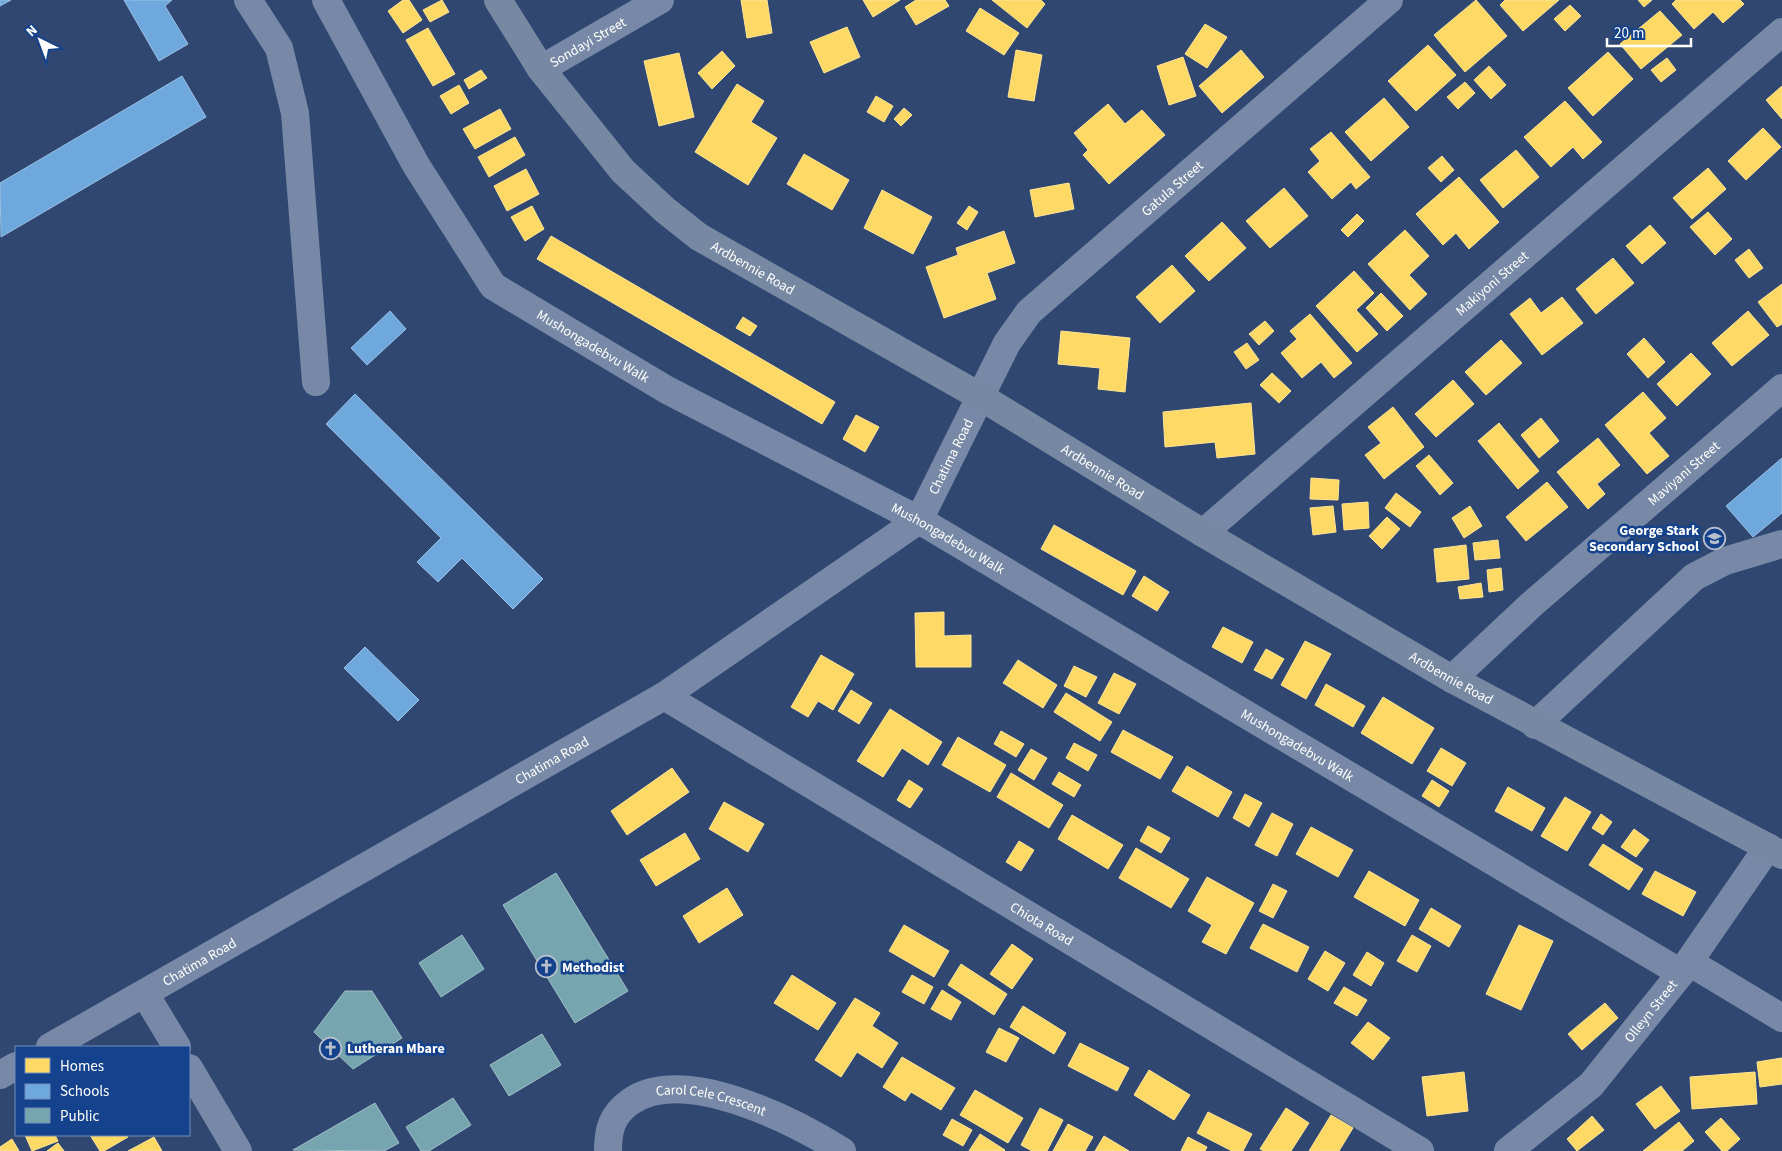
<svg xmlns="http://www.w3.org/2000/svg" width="1782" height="1151" font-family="'Source Sans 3',sans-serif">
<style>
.homes{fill:#ffd966;stroke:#ffe494}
.schools{fill:#6fa8dc;stroke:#9ac2e6}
.public{fill:#76a5af;stroke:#9fc0c7}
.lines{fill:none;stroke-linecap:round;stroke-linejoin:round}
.minor{stroke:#7789a6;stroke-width:28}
.major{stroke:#7788a3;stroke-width:28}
.labels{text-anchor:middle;stroke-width:5;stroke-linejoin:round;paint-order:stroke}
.street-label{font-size:14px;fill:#fff;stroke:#15428c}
.poi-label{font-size:14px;font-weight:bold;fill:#fff;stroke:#15428c;text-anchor:start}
</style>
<rect width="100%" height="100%" fill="#304871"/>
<!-- homes -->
<g class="homes">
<polygon points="403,0 409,0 422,20 403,33 388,11"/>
<polygon points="442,0 449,12 430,22 423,10"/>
<polygon points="741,0 767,0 772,33 747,38"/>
<polygon points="863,0 900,0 873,17"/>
<polygon points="916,0 945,0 949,6 916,25 905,7"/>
<polygon points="992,0 1041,0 1045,4 1027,28"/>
<polygon points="1476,0 1507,36 1465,72 1434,35"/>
<polygon points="1505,0 1559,0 1523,31 1500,5"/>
<polygon points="1638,0 1652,0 1644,7"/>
<polygon points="1676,0 1740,0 1744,4 1723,23 1713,12 1694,29 1672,4"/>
<polygon points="1570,5 1581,16 1565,31 1554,19"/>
<polygon points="980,8 1019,33 1004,55 966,31"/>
<polygon points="1660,11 1682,35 1641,69 1620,44"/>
<polygon points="1205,24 1227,37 1207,68 1185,54"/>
<polygon points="847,27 860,57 824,73 810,42"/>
<polygon points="428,28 455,74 433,86 406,40"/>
<polygon points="1428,45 1456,75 1416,111 1388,81"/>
<polygon points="1016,50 1042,55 1034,101 1008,97"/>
<polygon points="1241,50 1264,77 1222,113 1199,86"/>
<polygon points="722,51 735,66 712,89 698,73"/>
<polygon points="1608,52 1633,79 1593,116 1568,88"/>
<polygon points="679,53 694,117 659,126 644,61"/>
<polygon points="1183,57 1196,96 1169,105 1157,66"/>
<polygon points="1667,58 1676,70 1661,82 1651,70"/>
<polygon points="1489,66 1506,85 1491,99 1474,80"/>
<polygon points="481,70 487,78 469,89 464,80"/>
<polygon points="1465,82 1475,93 1458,109 1447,97"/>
<polygon points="737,84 764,101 751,122 777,138 748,185 695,152"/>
<polygon points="459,85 469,103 451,114 440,96"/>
<polygon points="1782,86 1782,119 1766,100"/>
<polygon points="876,96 893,106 884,122 867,112"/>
<polygon points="1384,98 1409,127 1371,161 1345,132"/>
<polygon points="1565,101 1602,142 1583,159 1573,147 1551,167 1524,137"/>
<polygon points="1108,104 1125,124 1142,110 1165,135 1109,184 1083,155 1088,150 1074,133"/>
<polygon points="904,108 912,115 901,126 894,119"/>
<polygon points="500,109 511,129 475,149 463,129"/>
<polygon points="1763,128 1781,147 1746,180 1728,161"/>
<polygon points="1331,132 1370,177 1356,189 1351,182 1332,199 1308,172 1320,161 1310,149"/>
<polygon points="515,137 525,155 489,177 478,157"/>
<polygon points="1516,150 1539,177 1503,208 1480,180"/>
<polygon points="804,154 849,180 832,210 787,184"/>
<polygon points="1442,156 1454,170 1441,182 1428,168"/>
<polygon points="1708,168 1726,189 1692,219 1673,198"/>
<polygon points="526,169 539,194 507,211 494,186"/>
<polygon points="1459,177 1499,222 1469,249 1456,233 1443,245 1416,214"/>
<polygon points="1069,183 1074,209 1035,217 1030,190"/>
<polygon points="1284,188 1308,216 1270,248 1246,221"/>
<polygon points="882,190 932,217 913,254 864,228"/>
<polygon points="532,206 544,229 525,241 511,217"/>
<polygon points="969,206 978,212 967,230 957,223"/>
<polygon points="1708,212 1732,239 1715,255 1690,227"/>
<polygon points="1357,214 1364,221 1348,237 1341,230"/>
<polygon points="1222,222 1246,248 1209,281 1185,256"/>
<polygon points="1650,225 1666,243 1642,264 1626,246"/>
<polygon points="1405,230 1429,256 1409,275 1427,294 1410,310 1368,264"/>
<polygon points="1004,231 1015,263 987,273 996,299 944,318 926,267 958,255 956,248"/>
<polygon points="551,236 835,402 822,424 537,259"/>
<polygon points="1749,249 1763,268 1749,278 1735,260"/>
<polygon points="1613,258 1634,283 1596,314 1576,289"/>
<polygon points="1172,265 1195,291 1160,323 1136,297"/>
<polygon points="1354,271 1374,293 1356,310 1378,334 1357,352 1316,306"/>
<polygon points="1782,284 1782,324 1777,327 1758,302"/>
<polygon points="1381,293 1403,316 1387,331 1366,308"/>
<polygon points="1562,297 1583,323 1542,355 1510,314 1530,298 1541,313"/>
<polygon points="1748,311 1769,335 1732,366 1712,343"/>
<polygon points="1310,314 1352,363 1334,378 1321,362 1302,378 1281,353 1297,339 1290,331"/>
<polygon points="743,317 757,326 750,336 736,328"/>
<polygon points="1265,321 1274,331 1259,345 1249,334"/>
<polygon points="1061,331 1130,338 1125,392 1098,389 1100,368 1058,364"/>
<polygon points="1644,338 1665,362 1648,378 1627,354"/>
<polygon points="1501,340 1522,363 1486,395 1465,372"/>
<polygon points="1247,343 1259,360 1246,369 1234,352"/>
<polygon points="1691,353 1711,374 1677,406 1657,384"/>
<polygon points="1272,373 1291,391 1279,403 1260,385"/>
<polygon points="1453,380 1474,404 1436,437 1415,414"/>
<polygon points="1643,392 1666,418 1649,433 1669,456 1647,474 1605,425"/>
<polygon points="1251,403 1255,454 1217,458 1215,442 1165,447 1163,412"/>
<polygon points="1393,407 1424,447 1384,479 1365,455 1381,443 1368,427"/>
<polygon points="856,415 879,427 865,452 843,439"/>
<polygon points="1541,418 1559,441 1539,458 1521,435"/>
<polygon points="1499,423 1539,471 1518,489 1478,441"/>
<polygon points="1598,438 1620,465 1597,484 1605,494 1588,509 1557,472"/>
<polygon points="1429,455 1453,483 1440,495 1416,466"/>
<polygon points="1311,478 1339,480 1338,500 1310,499"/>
<polygon points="1547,482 1568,507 1526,541 1506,517"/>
<polygon points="1396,493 1421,512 1410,527 1385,508"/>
<polygon points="1368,502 1369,528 1344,530 1342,504"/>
<polygon points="1333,506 1336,532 1313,535 1310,508"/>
<polygon points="1470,506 1482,526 1464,538 1452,518"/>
<polygon points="1387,517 1400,529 1382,549 1369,536"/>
<polygon points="1054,525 1136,571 1123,595 1041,549"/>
<polygon points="1498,540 1500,558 1475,560 1473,543"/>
<polygon points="1466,545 1469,579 1437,582 1434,549"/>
<polygon points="1501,568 1503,590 1489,592 1487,570"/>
<polygon points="1144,576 1169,592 1157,611 1132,596"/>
<polygon points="1481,583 1483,597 1460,599 1458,587"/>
<polygon points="944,612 944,636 971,635 971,667 916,667 915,613"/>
<polygon points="1223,627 1253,642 1242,663 1212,647"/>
<polygon points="1305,641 1331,654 1306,699 1281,685"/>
<polygon points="1266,649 1284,659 1272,679 1254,670"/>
<polygon points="821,655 854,674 833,710 818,701 808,717 791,707"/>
<polygon points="1018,660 1057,685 1043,708 1003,683"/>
<polygon points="1074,666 1097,677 1086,697 1064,686"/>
<polygon points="1114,673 1136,684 1119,714 1098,703"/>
<polygon points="1326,684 1365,706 1353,727 1315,705"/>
<polygon points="851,690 872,703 859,724 838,711"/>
<polygon points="1066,693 1112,722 1100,741 1054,712"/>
<polygon points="1383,697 1434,728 1412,764 1361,733"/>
<polygon points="890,709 942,742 928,765 902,748 883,777 857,761"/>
<polygon points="1123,730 1173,757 1160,779 1111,752"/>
<polygon points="1001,731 1024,744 1016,757 994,744"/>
<polygon points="958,737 1006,765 990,792 942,765"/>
<polygon points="1074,743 1097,755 1088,771 1066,758"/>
<polygon points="1441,748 1466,763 1452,786 1427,771"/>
<polygon points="1031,749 1047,758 1034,780 1018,770"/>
<polygon points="1187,766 1232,792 1218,817 1172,791"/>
<polygon points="672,768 689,792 627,835 611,811"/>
<polygon points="1059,772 1081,785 1074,797 1052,784"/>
<polygon points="1011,773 1063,805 1049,828 997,797"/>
<polygon points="909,780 923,789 910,808 897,800"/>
<polygon points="1432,780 1449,791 1439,807 1422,796"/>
<polygon points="1508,787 1545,808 1532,831 1495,811"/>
<polygon points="1245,794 1262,803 1249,827 1233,818"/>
<polygon points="1565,797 1591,812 1567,851 1541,836"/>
<polygon points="724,802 764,824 748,852 709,829"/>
<polygon points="1272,813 1293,824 1277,856 1255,845"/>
<polygon points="1601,814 1612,822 1603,835 1592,828"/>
<polygon points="1072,815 1123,845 1108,869 1058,839"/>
<polygon points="1148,826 1170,838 1161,853 1140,841"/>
<polygon points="1311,827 1353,850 1338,877 1296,854"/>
<polygon points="1634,829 1649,840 1636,857 1621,847"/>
<polygon points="685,833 700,859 656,886 640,860"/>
<polygon points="1019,841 1034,850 1021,871 1006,862"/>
<polygon points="1603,844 1643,869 1629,890 1589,865"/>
<polygon points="1136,848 1189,879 1171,908 1119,878"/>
<polygon points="1369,871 1419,900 1405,926 1354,897"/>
<polygon points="1655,871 1696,892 1683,916 1642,894"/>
<polygon points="1207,877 1254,903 1226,954 1202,942 1212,925 1188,911"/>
<polygon points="1273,884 1287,891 1273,918 1259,911"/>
<polygon points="727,888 743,915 699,943 683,916"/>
<polygon points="1431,908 1461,926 1449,947 1419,929"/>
<polygon points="1263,924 1309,947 1297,972 1250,948"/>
<polygon points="904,925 949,951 934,977 889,951"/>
<polygon points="1519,925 1553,941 1521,1010 1486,994"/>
<polygon points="1412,935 1431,946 1417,972 1397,961"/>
<polygon points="1012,944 1033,959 1012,989 990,974"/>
<polygon points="1325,951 1345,963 1328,991 1308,979"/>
<polygon points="1367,952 1384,963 1371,986 1353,975"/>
<polygon points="961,964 1007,994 994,1015 948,985"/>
<polygon points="792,975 836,1003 818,1030 774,1003"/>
<polygon points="912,975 933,987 924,1004 902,992"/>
<polygon points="1344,987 1367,1000 1357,1016 1334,1003"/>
<polygon points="942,990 961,1002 951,1020 931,1009"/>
<polygon points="855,998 880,1013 872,1026 898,1043 882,1068 857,1052 841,1077 815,1060"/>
<polygon points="1605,1003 1618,1018 1582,1050 1568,1034"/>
<polygon points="1023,1006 1066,1033 1054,1054 1010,1027"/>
<polygon points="1368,1022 1390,1038 1373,1060 1351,1043"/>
<polygon points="999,1028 1019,1038 1006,1062 986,1052"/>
<polygon points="1080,1043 1129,1068 1117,1091 1068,1066"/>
<polygon points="902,1057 955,1088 941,1110 911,1092 905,1101 883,1087"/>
<polygon points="1782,1058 1782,1084 1760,1087 1757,1062"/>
<polygon points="1149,1070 1190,1095 1174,1120 1134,1095"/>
<polygon points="1464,1072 1468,1111 1427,1116 1422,1077"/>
<polygon points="1755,1072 1757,1104 1692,1109 1690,1077"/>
<polygon points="1661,1086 1680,1111 1655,1129 1636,1104"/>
<polygon points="975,1090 1023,1118 1008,1143 960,1115"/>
<polygon points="1040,1108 1063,1120 1047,1151 1032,1151 1021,1145"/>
<polygon points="1286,1108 1309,1123 1291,1151 1264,1151 1260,1149"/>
<polygon points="1208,1112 1252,1134 1243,1151 1232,1151 1197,1133"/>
<polygon points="1331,1115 1353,1128 1339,1151 1309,1151"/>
<polygon points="1592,1116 1604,1130 1577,1151 1567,1139"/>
<polygon points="1721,1118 1740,1139 1727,1151 1722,1151 1705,1132"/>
<polygon points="952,1119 972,1130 963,1146 943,1135"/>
<polygon points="1679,1122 1694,1141 1682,1151 1643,1151"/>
<polygon points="1068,1124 1093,1137 1085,1151 1053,1151"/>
<polygon points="980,1134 1005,1150 1004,1151 969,1151"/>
<polygon points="25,1135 55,1135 58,1141 32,1151"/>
<polygon points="90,1135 127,1135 128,1137 104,1151 100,1151"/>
<polygon points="1104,1136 1129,1151 1095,1151"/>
<polygon points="154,1137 162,1151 128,1151"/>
<polygon points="1188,1137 1207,1147 1205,1151 1181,1151"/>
<polygon points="12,1139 19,1151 0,1151 0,1147"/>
<polygon points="58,1143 64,1151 47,1151"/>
</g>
<!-- schools -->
<g class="schools">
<polygon points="0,0 11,0 0,6"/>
<polygon points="124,0 172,0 165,6 188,44 159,61"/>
<polygon points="182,76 206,117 1,237 0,183"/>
<polygon points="390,311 406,329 367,365 351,348"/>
<polygon points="355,394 543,579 513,609 462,558 438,582 417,562 441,538 326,424"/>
<polygon points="1782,458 1782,513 1753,537 1726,506"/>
<polygon points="365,647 419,700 398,721 344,668"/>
</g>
<!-- public -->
<g class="public">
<polygon points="556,873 628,991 575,1023 503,905"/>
<polygon points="462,935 484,969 441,997 419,963"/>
<polygon points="345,991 372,991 402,1038 353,1069 314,1032"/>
<polygon points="542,1034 561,1065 509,1096 490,1065"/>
<polygon points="453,1098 471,1125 429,1151 421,1151 406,1127"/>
<polygon points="375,1103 399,1143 384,1151 293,1150"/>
</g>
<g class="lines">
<!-- minor -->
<g class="minor">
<polyline points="248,0 279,48 295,113 316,382"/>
<path id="s1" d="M 326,0 L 416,165 L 493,286 L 667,390 L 919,520 L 1681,973"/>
<path id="s2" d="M 541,69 L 660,0"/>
<path id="s3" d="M 1203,533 L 1782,32"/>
<path id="s4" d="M 1452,679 L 1531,605 L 1782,388"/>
<path id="s5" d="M 664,696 L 1420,1151"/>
<polyline points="1535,725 1694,577 1725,561 1782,544"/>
<polyline points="1689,962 1782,1018"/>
<polyline points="145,994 177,1047"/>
<path id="s6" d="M 50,1047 L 664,696 L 919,520 L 1007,343 L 1029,312 L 1389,0"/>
<polyline points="189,1068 238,1151"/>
<polyline points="0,1075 16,1066"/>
<path id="s7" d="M 608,1151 C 608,1129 612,1115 630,1102 C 683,1064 794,1121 842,1151"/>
<path id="s8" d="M 1508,1151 L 1591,1085 L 1681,973 L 1768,847"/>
</g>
<!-- major -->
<path class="major" id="s9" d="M 498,0 L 541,69 L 623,171 L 665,210 L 699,237 L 981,397 L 1203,533 L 1452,679 L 1782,855"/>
</g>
<!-- icons -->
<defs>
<symbol id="school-ring" viewBox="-11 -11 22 22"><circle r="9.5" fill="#15428c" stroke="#b7bfcd" stroke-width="1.5"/><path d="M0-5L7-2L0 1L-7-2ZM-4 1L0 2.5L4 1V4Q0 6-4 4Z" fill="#b7bfcd"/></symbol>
<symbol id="church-ring" viewBox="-11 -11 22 22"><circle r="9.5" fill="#15428c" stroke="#b7bfcd" stroke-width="1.5"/><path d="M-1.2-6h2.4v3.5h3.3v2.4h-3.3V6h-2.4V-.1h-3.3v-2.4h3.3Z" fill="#b7bfcd"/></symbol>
</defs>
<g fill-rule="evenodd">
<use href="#school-ring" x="1702" y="526" width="25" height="25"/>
<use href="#church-ring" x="534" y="954" width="25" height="25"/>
<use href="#church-ring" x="318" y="1036" width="25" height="25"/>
</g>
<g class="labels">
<!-- street labels -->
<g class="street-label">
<text dy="5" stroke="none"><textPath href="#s2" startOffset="54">Sondayi Street</textPath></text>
<text dy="5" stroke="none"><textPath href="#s6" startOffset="1442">Gatula Street</textPath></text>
<text dy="5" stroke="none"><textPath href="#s9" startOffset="375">Ardbennie Road</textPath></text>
<text dy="5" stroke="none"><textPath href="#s3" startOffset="382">Makiyoni Street</textPath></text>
<text dy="5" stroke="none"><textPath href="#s1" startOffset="448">Mushongadebvu Walk</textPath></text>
<text dy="5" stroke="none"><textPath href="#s6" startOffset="1088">Chatima Road</textPath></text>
<text dy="5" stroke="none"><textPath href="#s9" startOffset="780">Ardbennie Road</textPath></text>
<text dy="5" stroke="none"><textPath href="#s4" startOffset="310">Maviyani Street</textPath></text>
<text dy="5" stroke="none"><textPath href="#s1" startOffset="852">Mushongadebvu Walk</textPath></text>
<text dy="5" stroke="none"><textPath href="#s9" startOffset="1185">Ardbennie Road</textPath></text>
<text dy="5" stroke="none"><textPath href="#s1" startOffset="1258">Mushongadebvu Walk</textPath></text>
<text dy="5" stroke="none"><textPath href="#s6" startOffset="578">Chatima Road</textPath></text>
<text dy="5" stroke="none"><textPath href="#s5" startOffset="441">Chiota Road</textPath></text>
<text dy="5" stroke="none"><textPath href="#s6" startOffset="172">Chatima Road</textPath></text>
<text dy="5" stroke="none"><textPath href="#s8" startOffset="201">Olleyn Street</textPath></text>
<text dy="5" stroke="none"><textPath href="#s7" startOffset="141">Carol Cele Crescent</textPath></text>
</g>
<!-- poi labels -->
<g class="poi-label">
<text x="1699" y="535" text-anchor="end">George Stark<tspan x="1699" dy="16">Secondary School</tspan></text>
<text x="562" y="972">Methodist</text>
<text x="347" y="1053">Lutheran Mbare</text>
</g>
</g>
<!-- legend -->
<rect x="15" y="1046" width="175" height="90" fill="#15428c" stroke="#738eba"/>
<rect x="25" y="1058" width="25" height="15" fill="#ffd966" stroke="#738eba"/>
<text x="60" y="1071" font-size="15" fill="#ffffff">Homes</text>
<rect x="25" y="1084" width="25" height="15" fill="#6fa8dc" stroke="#738eba"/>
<text x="60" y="1096" font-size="15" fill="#ffffff">Schools</text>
<rect x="25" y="1108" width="25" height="15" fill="#76a5af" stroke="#738eba"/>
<text x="60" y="1121" font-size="15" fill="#ffffff">Public</text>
<!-- north arrow -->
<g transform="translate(40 40) rotate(318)" stroke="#15428c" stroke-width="4" paint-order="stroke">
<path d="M0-4L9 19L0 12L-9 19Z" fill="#ffffff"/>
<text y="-8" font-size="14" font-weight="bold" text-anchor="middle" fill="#ffffff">N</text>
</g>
<!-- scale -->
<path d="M1607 38v8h84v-8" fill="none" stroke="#ffffff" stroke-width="2.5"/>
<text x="1614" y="38" font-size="15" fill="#ffffff" stroke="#15428c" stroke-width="4" paint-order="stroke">20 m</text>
</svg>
